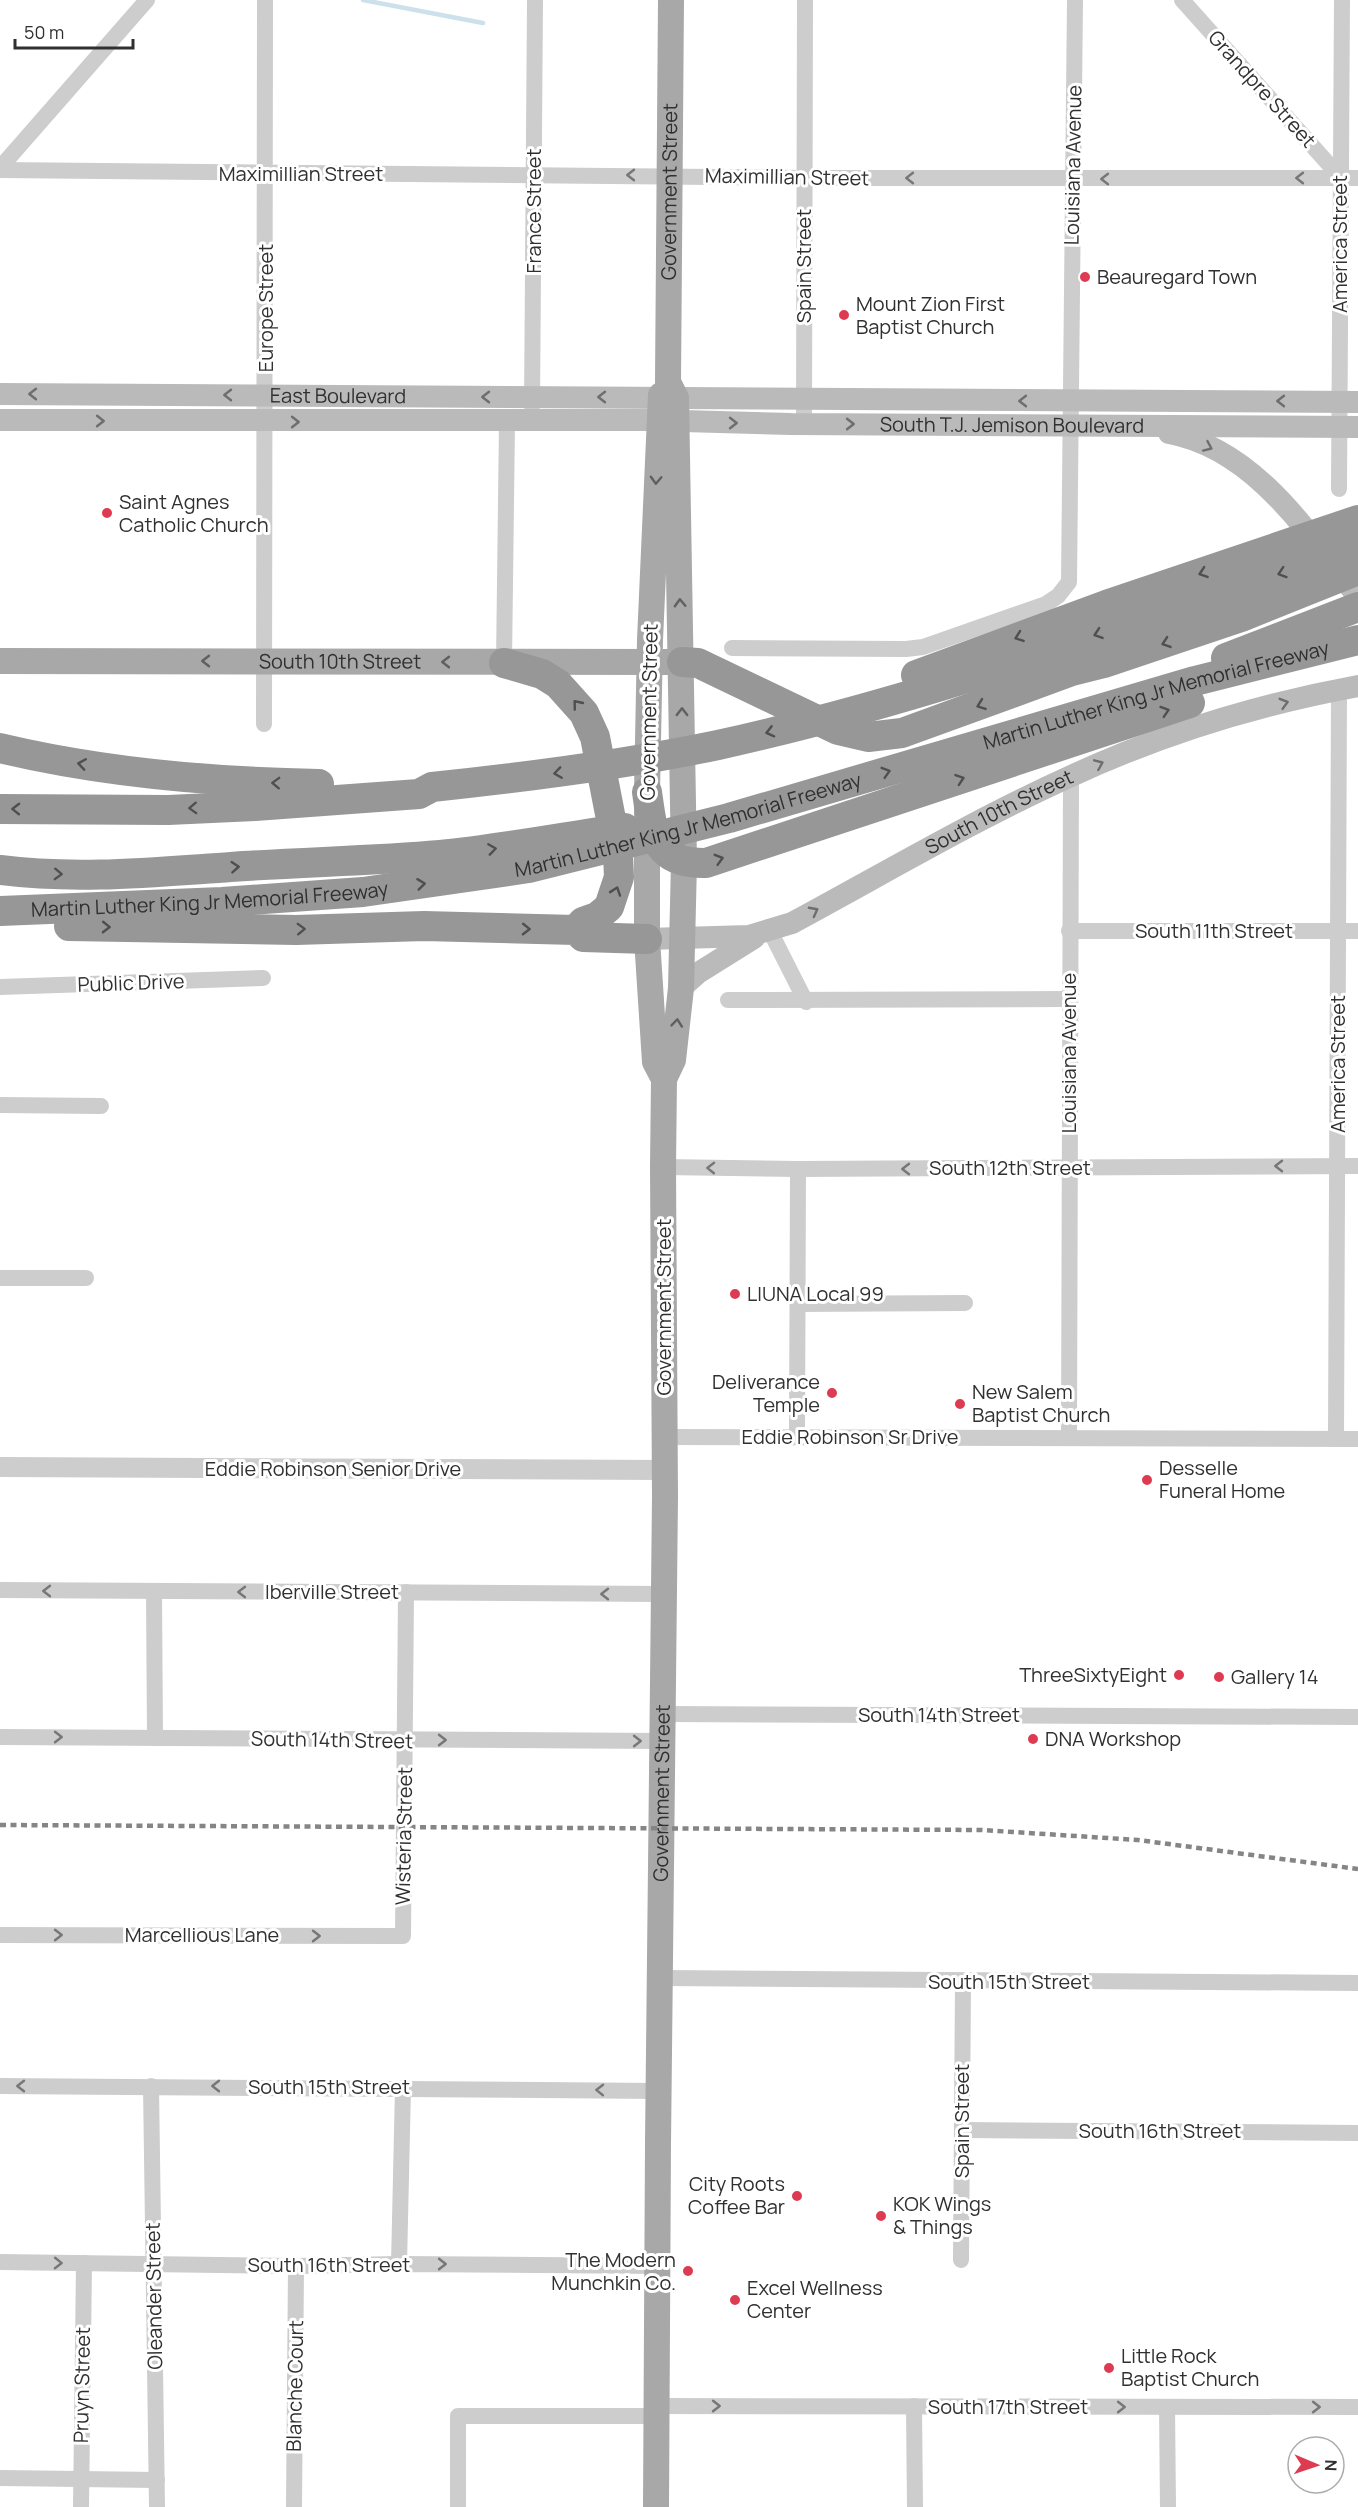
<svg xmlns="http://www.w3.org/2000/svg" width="1358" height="2507" font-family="Manrope,sans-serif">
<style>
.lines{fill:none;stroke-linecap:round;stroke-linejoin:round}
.stream{stroke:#cce1eb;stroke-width:4.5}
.minor{stroke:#cdcdcd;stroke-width:16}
.tertiary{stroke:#cdcdcd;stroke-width:20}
.secondary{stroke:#bababa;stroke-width:22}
.primary{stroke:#a8a8a8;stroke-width:26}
.motorway{stroke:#979797;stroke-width:30}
.rail{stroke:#858585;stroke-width:4.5;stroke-dasharray:6 4.5;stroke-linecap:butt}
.oneway{stroke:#777}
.oneway2{stroke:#6e6e6e}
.oneway3{stroke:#606060}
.oneway4{stroke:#4f4f4f}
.poi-dot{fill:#dd3b52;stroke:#fff;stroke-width:2}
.labels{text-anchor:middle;stroke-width:6;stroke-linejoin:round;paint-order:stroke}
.street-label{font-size:20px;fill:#303030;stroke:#fff}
.poi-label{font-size:20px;fill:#303030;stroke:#fff;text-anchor:start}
</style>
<rect width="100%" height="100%" fill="#fff"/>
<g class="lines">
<!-- stream -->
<polyline class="stream" points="363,0 483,23"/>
<!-- minor -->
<g class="minor">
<polyline points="1182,0 1341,178"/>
<polyline points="0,168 147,0"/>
<polyline points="0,170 805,178 1358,178"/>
<polyline points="532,407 535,0"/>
<polyline points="804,424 805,0"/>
<polyline points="1339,489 1342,0"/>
<polyline points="732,648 906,649 923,647 1046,604 1058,596 1069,582 1075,0"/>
<polyline points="504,663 507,422"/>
<polyline points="264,724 265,0"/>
<polyline points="770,931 806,1002"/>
<polyline points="1069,931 1358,931"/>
<polyline points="0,987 263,978"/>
<polyline points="728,1000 1069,999"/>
<polyline points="0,1105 101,1106"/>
<polyline points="663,1167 798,1169 1358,1166"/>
<polyline points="0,1278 86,1278"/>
<polyline points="798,1304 965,1303"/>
<polyline points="797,1436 798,1169"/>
<polyline points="665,1437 1358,1439"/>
<polyline points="1069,1438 1071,776"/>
<polyline points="1336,1439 1339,690"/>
<polyline points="0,1590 664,1594"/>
<polyline points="154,1592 155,1738"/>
<polyline points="664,1714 1358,1717"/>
<polyline points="0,1737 664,1741"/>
<polyline points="0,1935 403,1936 406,1592"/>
<polyline points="660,1978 1358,1983"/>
<polyline points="0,2086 659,2091"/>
<polyline points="151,2086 157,2507"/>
<polyline points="962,2130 1358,2133"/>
<polyline points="961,2260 963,1982"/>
<polyline points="0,2262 296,2266 399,2264 658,2266"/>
<polyline points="399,2264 403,2088"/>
<polyline points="657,2406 1358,2407"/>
<polyline points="914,2406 915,2507"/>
<polyline points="1167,2407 1168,2507"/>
<polyline points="0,2478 157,2480"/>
<polyline points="81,2507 84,2263"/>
<polyline points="294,2507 296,2266"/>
<polyline points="458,2507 458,2416 657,2416"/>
</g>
<!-- tertiary -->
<polyline class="tertiary" points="0,1467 665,1470"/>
<!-- secondary -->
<g class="secondary">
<path id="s1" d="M 0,394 L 1358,402"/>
<path id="s2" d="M 0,420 L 647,420 L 791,424 L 1358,427"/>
<path d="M 1169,433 C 1255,449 1308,533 1358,597"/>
<path id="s3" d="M 647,939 L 749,936 L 792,923 C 883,874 974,820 1069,777 C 1159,735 1260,704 1358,686"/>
<polyline points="681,988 698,973 754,938"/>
</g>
<!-- primary -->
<g class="primary">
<polyline points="661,395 650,640 647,792 647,939 655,1062 664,1079"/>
<path id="s4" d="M 0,661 L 667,662"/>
<path id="s5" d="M 656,2507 L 658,2144 L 665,1496 L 663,1167 L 664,1079 L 673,1060 L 681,988 L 684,862 L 676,398 L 668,382 L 671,0"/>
</g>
<!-- motorway -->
<g class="motorway">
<polyline points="1226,658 1358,607"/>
<polyline points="682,662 698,663 838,730 868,737 902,733 1072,671 1104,663 1241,617 1358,570"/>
<polyline points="504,663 542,674 558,684 584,713 595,737 618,855 619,877 609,907 597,917 583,922 576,930"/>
<polyline points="916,675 1106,605 1358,520"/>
<path d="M 0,748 C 105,773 211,782 319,784"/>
<path d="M 647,792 C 653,834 654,864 706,863 L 1190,703"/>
<path d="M 0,809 L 168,810 L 255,806 L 419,794 L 432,787 C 528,777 623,765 718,745 C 936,697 1146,618 1358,548"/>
<path d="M 0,870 C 77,880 155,872 231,867 C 301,862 371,861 440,855 C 502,849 563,837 625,828"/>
<path id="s6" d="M 0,911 L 222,902 L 363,892 L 529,868 L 729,818 L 1195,681 L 1358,640"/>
<polyline points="69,926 296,930 424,926 576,930 583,937 647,939"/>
</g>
<!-- rail -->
<polyline class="rail" points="0,1825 982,1830 1138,1840 1358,1869"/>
</g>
<!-- one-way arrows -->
<defs><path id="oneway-chevron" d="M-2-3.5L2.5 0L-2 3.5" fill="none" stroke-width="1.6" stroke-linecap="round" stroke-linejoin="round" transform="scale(1.5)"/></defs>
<g class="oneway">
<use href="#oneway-chevron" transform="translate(631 175) rotate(-180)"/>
<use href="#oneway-chevron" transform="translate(910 178) rotate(-180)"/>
<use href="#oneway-chevron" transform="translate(1300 178) rotate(180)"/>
<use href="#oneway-chevron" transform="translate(1105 179) rotate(180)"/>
<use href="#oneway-chevron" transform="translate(1279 1166) rotate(180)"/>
<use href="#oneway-chevron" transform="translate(711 1168) rotate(-179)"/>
<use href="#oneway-chevron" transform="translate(906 1169) rotate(180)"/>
<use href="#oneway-chevron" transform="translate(47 1591) rotate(-180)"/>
<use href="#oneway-chevron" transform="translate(242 1592) rotate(-180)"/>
<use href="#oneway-chevron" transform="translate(605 1594) rotate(-180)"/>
<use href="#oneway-chevron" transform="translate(58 1737)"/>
<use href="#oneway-chevron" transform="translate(442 1740)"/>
<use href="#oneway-chevron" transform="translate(637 1741)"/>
<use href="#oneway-chevron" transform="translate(58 1935)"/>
<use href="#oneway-chevron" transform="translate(316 1936)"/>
<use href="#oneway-chevron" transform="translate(21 2086) rotate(180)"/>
<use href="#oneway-chevron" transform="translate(216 2086) rotate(-180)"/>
<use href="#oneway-chevron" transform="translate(600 2090) rotate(-179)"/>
<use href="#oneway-chevron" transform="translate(58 2263) rotate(1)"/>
<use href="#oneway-chevron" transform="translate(442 2264)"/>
<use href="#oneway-chevron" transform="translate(716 2406)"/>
<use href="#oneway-chevron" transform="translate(1121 2407)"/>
<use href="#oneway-chevron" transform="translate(1316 2407)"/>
</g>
<g class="oneway2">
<use href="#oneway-chevron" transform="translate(33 394) rotate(-180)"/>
<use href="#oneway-chevron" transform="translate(228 395) rotate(-180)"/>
<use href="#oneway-chevron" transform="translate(486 397) rotate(-180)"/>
<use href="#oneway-chevron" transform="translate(602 397) rotate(-180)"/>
<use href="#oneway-chevron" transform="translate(1023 401) rotate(-180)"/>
<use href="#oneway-chevron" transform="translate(1281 401) rotate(-180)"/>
<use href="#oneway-chevron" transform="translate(100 421)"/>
<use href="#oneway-chevron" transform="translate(295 422)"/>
<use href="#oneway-chevron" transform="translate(733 423)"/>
<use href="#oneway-chevron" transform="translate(850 424)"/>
<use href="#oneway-chevron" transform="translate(1208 447) rotate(24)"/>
<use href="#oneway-chevron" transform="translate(1284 703) rotate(-16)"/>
<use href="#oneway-chevron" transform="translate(1099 764) rotate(-23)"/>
<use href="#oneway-chevron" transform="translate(814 911) rotate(-28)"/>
</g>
<g class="oneway3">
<use href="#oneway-chevron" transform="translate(656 480) rotate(92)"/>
<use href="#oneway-chevron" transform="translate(680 603) rotate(-92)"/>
<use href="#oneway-chevron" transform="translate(206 661) rotate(180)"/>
<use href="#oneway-chevron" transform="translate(446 662) rotate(-180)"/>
<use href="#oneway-chevron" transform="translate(682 712) rotate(-90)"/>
<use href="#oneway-chevron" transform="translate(677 1023) rotate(-84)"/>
</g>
<g class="oneway4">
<use href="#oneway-chevron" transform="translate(1203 573) rotate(161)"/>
<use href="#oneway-chevron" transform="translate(1282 573) rotate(162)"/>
<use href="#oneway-chevron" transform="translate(1098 634) rotate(161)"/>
<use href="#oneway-chevron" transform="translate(1019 637) rotate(160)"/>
<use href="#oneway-chevron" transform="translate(1166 643) rotate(161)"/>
<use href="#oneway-chevron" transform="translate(577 704) rotate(-129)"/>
<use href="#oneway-chevron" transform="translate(981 705) rotate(160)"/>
<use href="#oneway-chevron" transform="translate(1165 711) rotate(-18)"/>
<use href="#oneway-chevron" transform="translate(770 732) rotate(166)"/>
<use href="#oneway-chevron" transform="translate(82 764) rotate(-171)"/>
<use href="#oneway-chevron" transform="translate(886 772) rotate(-17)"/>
<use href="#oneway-chevron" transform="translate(558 773) rotate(172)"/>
<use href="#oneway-chevron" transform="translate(960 779) rotate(-19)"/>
<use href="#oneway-chevron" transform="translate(276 783) rotate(-178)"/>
<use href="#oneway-chevron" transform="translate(193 808) rotate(178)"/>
<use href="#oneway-chevron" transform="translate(16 809) rotate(-179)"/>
<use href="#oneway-chevron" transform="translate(492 849) rotate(-8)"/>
<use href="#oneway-chevron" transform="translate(719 859) rotate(-16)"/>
<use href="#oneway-chevron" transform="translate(235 867) rotate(-4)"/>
<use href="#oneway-chevron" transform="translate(58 874) rotate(2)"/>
<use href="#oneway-chevron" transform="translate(421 884) rotate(-7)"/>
<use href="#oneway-chevron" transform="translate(616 891) rotate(-71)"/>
<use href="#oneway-chevron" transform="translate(106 927) rotate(1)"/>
<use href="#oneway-chevron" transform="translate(301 929) rotate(-2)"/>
<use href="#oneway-chevron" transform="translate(526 929) rotate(1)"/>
</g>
<!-- markers -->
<g class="poi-dot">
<circle cx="1085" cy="277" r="6"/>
<circle cx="844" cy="315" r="6"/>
<circle cx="107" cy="513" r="6"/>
<circle cx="735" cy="1294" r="6"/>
<circle cx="832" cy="1393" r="6"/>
<circle cx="960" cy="1404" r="6"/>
<circle cx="1147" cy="1480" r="6"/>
<circle cx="1179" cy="1675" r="6"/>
<circle cx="1219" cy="1677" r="6"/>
<circle cx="1033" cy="1739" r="6"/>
<circle cx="797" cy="2196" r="6"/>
<circle cx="881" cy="2216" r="6"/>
<circle cx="688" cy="2271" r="6"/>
<circle cx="735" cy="2300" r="6"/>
<circle cx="1109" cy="2368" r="6"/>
</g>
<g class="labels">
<!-- street labels -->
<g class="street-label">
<text transform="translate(1262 89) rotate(48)" y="7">Grandpre Street</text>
<text transform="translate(1073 165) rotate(-89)" y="7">Louisiana Avenue</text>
<text x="301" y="181">Maximillian Street</text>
<text transform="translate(787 177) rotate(1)" y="7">Maximillian Street</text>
<text dy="7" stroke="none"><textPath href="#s5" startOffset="2320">Government Street</textPath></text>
<text transform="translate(534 211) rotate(-90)" y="7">France Street</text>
<text transform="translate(1340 244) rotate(-90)" y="7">America Street</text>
<text transform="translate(804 266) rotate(-90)" y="7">Spain Street</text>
<text transform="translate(266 308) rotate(-90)" y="7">Europe Street</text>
<text dy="7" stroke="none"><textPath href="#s1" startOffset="338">East Boulevard</textPath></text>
<text dy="7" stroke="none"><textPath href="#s2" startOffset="1012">South T.J. Jemison Boulevard</textPath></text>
<text dy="7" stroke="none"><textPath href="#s4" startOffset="340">South 10th Street</textPath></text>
<text dy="7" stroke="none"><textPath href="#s6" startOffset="1182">Martin Luther King Jr Memorial Freeway</textPath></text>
<text transform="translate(649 712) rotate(-89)" y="7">Government Street</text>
<text dy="7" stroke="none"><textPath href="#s3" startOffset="382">South 10th Street</textPath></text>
<text dy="7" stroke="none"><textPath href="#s6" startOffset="696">Martin Luther King Jr Memorial Freeway</textPath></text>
<text dy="7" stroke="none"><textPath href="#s6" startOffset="210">Martin Luther King Jr Memorial Freeway</textPath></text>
<text x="1214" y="938">South 11th Street</text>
<text transform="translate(131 983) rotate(-2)" y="7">Public Drive</text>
<text transform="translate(1069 1053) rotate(-90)" y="7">Louisiana Avenue</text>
<text transform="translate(1338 1064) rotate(-90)" y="7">America Street</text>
<text x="1010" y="1175">South 12th Street</text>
<text transform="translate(664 1307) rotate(-90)" y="7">Government Street</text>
<text x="850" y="1444">Eddie Robinson Sr Drive</text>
<text x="333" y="1476">Eddie Robinson Senior Drive</text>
<text x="332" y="1599">Iberville Street</text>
<text x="939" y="1722">South 14th Street</text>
<text transform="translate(332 1740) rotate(1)" y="7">South 14th Street</text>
<text dy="7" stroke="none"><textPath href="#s5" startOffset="714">Government Street</textPath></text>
<text transform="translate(404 1836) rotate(-89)" y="7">Wisteria Street</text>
<text x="202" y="1942">Marcellious Lane</text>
<text x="1009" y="1989">South 15th Street</text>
<text x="329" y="2094">South 15th Street</text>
<text transform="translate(962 2121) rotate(-90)" y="7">Spain Street</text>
<text x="1160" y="2138">South 16th Street</text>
<text x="329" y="2272">South 16th Street</text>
<text transform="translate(154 2296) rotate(-91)" y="7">Oleander Street</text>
<text transform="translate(82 2385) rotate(-89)" y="7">Pruyn Street</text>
<text transform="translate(295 2386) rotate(-89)" y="7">Blanche Court</text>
<text x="1008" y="2414">South 17th Street</text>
</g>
<!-- poi labels -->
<g class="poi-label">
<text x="1097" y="284">Beauregard Town</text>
<text x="856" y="311">Mount Zion First<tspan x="856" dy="23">Baptist Church</tspan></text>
<text x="119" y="509">Saint Agnes<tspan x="119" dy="23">Catholic Church</tspan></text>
<text x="747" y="1301">LIUNA Local 99</text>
<text x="820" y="1389" text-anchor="end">Deliverance<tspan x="820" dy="23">Temple</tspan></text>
<text x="972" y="1399">New Salem<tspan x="972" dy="23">Baptist Church</tspan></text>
<text x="1159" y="1475">Desselle<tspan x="1159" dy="23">Funeral Home</tspan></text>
<text x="1167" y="1682" text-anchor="end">ThreeSixtyEight</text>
<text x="1231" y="1684">Gallery 14</text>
<text x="1045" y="1746">DNA Workshop</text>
<text x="785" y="2191" text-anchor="end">City Roots<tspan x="785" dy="23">Coffee Bar</tspan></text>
<text x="893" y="2211">KOK Wings<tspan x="893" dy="23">&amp; Things</tspan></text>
<text x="676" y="2267" text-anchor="end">The Modern<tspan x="676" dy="23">Munchkin Co.</tspan></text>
<text x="747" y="2295">Excel Wellness<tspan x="747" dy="23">Center</tspan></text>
<text x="1121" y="2363">Little Rock<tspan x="1121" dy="23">Baptist Church</tspan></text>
</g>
</g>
<!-- north arrow -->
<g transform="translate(1316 2465) rotate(92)"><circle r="28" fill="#ffffff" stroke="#acacac" stroke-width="1.5"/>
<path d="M0-4.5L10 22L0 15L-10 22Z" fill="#dd3b52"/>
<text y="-9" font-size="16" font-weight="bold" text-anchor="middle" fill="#303030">N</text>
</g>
<!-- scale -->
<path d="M15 39v9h118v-9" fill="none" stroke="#303030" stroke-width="3"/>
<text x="24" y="39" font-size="18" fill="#303030" stroke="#ffffff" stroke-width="4.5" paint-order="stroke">50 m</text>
</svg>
